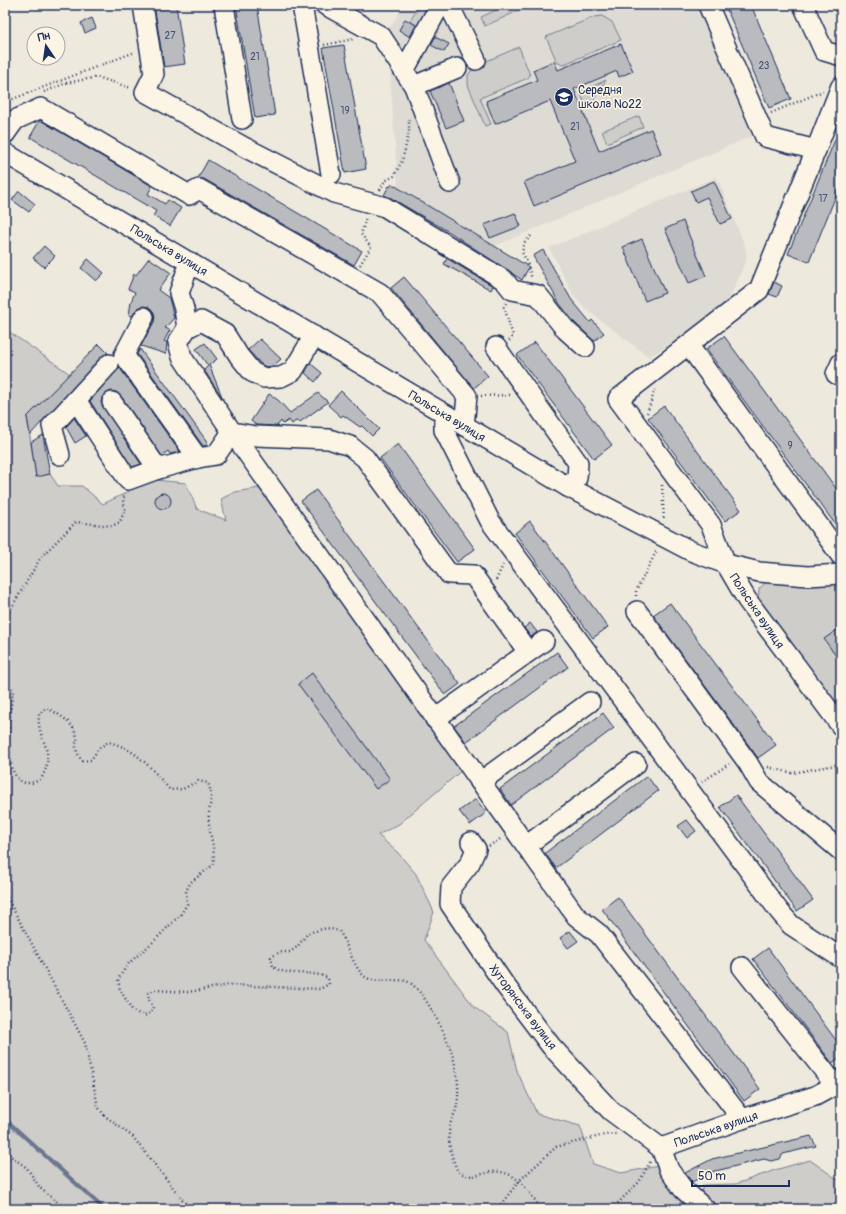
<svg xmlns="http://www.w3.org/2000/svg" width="846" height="1214" font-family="Pangolin,sans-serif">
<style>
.built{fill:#dedbd4}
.green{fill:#cfcdca;stroke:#757e94}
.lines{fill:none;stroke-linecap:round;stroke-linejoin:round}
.stream{stroke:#6c778f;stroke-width:4}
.building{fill:#babbbe;stroke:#1b2f5e}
.minor-casing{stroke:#1b2f5e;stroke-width:22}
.path{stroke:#1b2f5e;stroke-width:2.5;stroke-dasharray:1 3;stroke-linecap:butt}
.minor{stroke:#fcf5e5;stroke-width:19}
.labels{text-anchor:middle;stroke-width:3;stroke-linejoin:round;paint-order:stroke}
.number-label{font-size:10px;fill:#435276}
.poi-label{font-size:12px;fill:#1b2f5e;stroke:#fcf5e5;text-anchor:start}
.street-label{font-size:12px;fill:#1b2f5e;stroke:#fcf5e5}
</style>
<rect width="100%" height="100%" fill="#eee9dd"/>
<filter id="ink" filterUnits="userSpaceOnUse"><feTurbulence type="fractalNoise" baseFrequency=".025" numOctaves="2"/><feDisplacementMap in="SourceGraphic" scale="8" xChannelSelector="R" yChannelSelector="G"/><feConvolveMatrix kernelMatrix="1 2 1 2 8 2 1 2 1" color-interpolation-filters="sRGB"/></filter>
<g filter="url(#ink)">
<!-- built -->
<g class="built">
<polygon points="404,5 697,5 752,136 495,246 398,188 387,32"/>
<polygon points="717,177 745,246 747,258 734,288 721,312 649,357 583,307 574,296 549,248"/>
</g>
<!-- green -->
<g class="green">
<polygon points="420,5 431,5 418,26 410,21"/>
<polygon points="507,5 531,5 485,26 481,17"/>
<polygon points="602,16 612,22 621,40 562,65 557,62 546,37 594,17"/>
<polygon points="519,47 530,75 528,78 480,98 491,124 485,126 468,85 468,75 475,66"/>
<polygon points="606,80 587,110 580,92"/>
<polygon points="639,116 643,127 607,143 602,131"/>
<polygon points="5,329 70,374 27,417 36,477 50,474 58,486 82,486 103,504 128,492 144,479 186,483 197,509 226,520 221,499 235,492 265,487 462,770 399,824 378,835 398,853 416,874 434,912 424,940 474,1007 508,1032 517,1071 537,1114 580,1126 593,1164 621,1173 664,1165 702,1209 5,1209"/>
<polygon points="767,581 841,582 841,716 758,602 759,589"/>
<polygon points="810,1160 841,1182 841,1209 715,1209 700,1197 703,1185 736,1184 775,1170"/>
</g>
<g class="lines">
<!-- stream -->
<polyline class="stream" points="5,1119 104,1209"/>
</g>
<!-- building -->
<g class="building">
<polygon points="154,5 176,5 185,64 164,67"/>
<polygon points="236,5 257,5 275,115 255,118"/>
<polygon points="725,5 751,5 791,99 769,108"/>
<polygon points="92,18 96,28 85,33 81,23"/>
<polygon points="405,19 416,25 410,37 399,30"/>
<polygon points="435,37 449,44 444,52 431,45"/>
<polygon points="621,44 633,71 619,77 617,71 574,89 599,151 651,129 661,153 534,206 524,182 575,161 550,101 495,124 486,101 537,80 533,70 554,61 558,70"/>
<polygon points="344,45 366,169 345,173 323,48"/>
<polygon points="449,83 464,121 446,128 430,91"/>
<polygon points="40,120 152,186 148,194 165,204 168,200 181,208 170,226 153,216 156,211 30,137"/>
<polygon points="841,125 841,183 809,262 788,254"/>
<polygon points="208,160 362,251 354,265 204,179 198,178"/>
<polygon points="714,181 732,219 720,224 707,197 696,202 691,191"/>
<polygon points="392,184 529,267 522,280 451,233 391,198 384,195 389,186 390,187"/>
<polygon points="19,191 35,204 29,212 12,200"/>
<polygon points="515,213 521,226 490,238 484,225"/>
<polygon points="683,221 706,276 689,283 665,229"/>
<polygon points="642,239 665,293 645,301 623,247"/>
<polygon points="44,246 55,256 44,267 33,258"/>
<polygon points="543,250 571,299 590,322 592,320 604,333 594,341 574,322 559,303 533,256"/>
<polygon points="438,253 493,286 491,290 444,264 447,258"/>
<polygon points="149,258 171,273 158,290 169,298 174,318 165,328 170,330 164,341 167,342 166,354 141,346 154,322 155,316 153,311 149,307 143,306 138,308 132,316 129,315 131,302 135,292 128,289 134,274 136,275"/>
<polygon points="88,259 104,273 96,281 81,268"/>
<polygon points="404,277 488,376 474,388 391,288"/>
<polygon points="774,282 782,286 777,297 769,294"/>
<polygon points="724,336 841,495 841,532 706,349"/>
<polygon points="260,339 281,359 273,366 266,367 261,364 248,350"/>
<polygon points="535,342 612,445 594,459 517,355"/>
<polygon points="205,343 217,359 209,365 223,399 204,370 208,366 196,349"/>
<polygon points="99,344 108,353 101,357 30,435 27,417"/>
<polygon points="140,349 208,443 205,446 203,446 137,354"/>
<polygon points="310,363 322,373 315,382 305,373"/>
<polygon points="119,367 180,452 170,454 168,451 162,456 121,396 116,392 111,391 102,397 101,403 141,464 132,467 90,401"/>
<polygon points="341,391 379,429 372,436 362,426 360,427 343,415 341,417 328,405"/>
<polygon points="318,393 328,402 300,422 297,420 292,424 289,420 283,424 281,421 277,426 256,425 251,421 269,394 278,400 290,413"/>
<polygon points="664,406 741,510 725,521 648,418"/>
<polygon points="74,418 86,436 75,443 66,427"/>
<polygon points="43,435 50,474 36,477 31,442"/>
<polygon points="398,444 475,549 457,562 380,458"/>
<polygon points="316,490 460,684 445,695 301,501"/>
<circle cx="163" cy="501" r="8"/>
<polygon points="530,521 608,627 593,638 515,533"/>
<polygon points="670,603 776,745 758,758 653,615"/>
<polygon points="530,623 537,632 531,637 524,628"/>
<polygon points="841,627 841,663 824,639"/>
<polygon points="557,652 568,667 466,742 454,726"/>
<polygon points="312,673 390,779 376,789 298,684"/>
<polygon points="603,713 614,728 511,805 500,789"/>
<polygon points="647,776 658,791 556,868 545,853"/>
<polygon points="736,795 813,900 797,911 720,807"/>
<polygon points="476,799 486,813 470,825 459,811"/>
<polygon points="687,820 696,831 687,838 678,826"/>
<polygon points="618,897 760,1089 744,1101 602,909"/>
<polygon points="570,931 578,941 568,948 560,938"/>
<polygon points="768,948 841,1047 841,1057 832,1063 753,959"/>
<polygon points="811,1136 816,1146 783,1154 780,1159 771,1161 764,1159 728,1168 711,1172 692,1182 685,1173 712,1159"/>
</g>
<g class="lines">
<defs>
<g id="minor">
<polyline points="143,5 154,74 145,92 246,148 334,193 385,207 504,280 512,290 538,295 566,330 585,347"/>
<polyline points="224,5 242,119"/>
<polyline points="302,5 331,174"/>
<polyline points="325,5 381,36 414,86 450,183"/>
<polyline points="449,5 476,60"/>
<polyline points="708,5 765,137 816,150 841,86"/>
<polyline points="803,5 824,51 841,56"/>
<polyline points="404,71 440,5"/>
<polyline points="414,86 457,68"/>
<polyline points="5,134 15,120 41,108 189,195 199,189 380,293 467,396 464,426"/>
<polyline points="816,150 759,290 618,399 711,525 726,564 747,600 841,726"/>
<polyline points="5,153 568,487 691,551 726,564 759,572 808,576 841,574"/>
<polyline points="144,317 124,355 198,458 216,455 232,432 182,357 178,342 187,328 201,321 225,334 239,356 252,372 264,378 281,377 293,371 314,336"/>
<polyline points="187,328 184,309 179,293 190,262"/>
<polyline points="689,346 841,556"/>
<polyline points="496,347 578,463 577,478 568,487"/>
<polyline points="836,374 841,363"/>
<polyline points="76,400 128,480 158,469"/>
<polyline points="112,402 158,469 198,458"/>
<polyline points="444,415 444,430 490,521 779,911 791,925 841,958"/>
<polyline points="232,432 576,916 599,934 742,1119"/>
<polyline points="232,432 256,436 329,439 350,446 365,458 449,574 473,575 528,652"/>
<polyline points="60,455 52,426 109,364"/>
<polyline points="637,611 748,763 759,782 841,851"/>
<polyline points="435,719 544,641"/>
<polyline points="480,782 590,702"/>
<polyline points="471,842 476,849 470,863 451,887 450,904 504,984 551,1046 611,1111 661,1148"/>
<polyline points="526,846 636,764"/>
<polyline points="742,967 836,1086"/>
<polyline points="661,1148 742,1119 815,1096 841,1082"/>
<polyline points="661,1148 669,1170 683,1189 705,1209"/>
</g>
</defs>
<!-- minor casing -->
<use href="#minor" class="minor-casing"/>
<!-- path -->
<g class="path">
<polyline points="324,45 354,39"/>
<polyline points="44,92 66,83 97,77 131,88"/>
<polyline points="5,102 135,52"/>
<polyline points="771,113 823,91"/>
<polyline points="380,190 385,181 394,176 402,161 409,133 409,119"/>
<polyline points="531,236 525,242 522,252 527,262 532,279"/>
<polyline points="360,265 371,247 361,234 366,218"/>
<polyline points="506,303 504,307 513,336 509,341"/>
<polyline points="481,396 512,395"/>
<polyline points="647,413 655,390"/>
<polyline points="662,485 664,520"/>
<polyline points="496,580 503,565"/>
<polyline points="636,596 636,591 657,550"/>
<polyline points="5,619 41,557 76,522 112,526 120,522 125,509 123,500 125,494"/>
<path d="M 5,678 L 13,691 C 10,710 0,785 29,783 C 33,783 37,781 41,779 C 58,749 36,742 39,714 L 46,708 C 58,713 74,723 77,737 C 78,741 75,743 76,746 C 76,752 79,756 82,761 L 91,760 L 99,748 L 108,742 C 136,748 152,769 170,790 L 183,789 L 198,781 L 208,783 C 215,800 207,807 209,824 C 210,838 216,850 213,865 L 191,882 L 186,891 L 187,904 L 181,914 L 153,942 L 129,963 L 118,979 L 120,990 L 133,1011 L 144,1016 L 151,1013 L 153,1007 L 149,1000 L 148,993 L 154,990 L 188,992 L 230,985 L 320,989 L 329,984 L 328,978 C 309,969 292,978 273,967 L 271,957 L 280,952 L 290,952 L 297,947 L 308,933 L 327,928 L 339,931 C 348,944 352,965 364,976 C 375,985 393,978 406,981 C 423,986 447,1037 452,1054 C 457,1069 460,1089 457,1105 C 456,1112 452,1118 450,1125 C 447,1141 451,1157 458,1172 C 475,1179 474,1175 491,1172 C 517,1169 528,1191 541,1209"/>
<polyline points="768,767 792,773 841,764"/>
<polyline points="702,782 729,764"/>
<polyline points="489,846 502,838"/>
<polyline points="5,894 85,1043 98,1107 105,1116 133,1137 190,1209"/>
<polyline points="5,1152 27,1168 40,1188 66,1209"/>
<polyline points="494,1209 501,1204 520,1180 556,1147 604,1135 617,1134"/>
<polyline points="612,1209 639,1182 650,1162"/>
</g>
<!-- minor -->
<use href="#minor" class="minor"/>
</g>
</g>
<!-- icons -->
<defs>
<symbol id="school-disc" viewBox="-11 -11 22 22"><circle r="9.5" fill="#1b2f5e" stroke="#fcf5e5"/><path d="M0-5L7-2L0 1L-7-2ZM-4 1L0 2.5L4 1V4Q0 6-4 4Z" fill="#fff"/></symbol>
</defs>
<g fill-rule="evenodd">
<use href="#school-disc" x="553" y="86" width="22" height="22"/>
</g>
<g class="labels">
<!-- number labels -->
<g class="number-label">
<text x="170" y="39">27</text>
<text x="255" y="60">21</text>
<text x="764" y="69">23</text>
<text x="345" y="114">19</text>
<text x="575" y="130">21</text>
<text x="823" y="202">17</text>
<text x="790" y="449">9</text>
</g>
<!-- poi labels -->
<g class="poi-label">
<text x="578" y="94">Середня<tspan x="578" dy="14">школа №22</tspan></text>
</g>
<!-- street labels -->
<g class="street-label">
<text transform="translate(169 250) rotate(31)" y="4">Польська вулиця</text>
<text transform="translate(447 416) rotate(31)" y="4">Польська вулиця</text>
<text transform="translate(757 611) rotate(56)" y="4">Польська вулиця</text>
<text transform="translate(523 1007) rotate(53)" y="4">Хуторянська вулиця</text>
<text transform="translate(716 1129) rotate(-19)" y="4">Польська вулиця</text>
</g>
</g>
<!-- margin -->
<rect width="846" height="1214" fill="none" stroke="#fcf5e5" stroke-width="20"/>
<rect x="10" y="10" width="826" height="1194" fill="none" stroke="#1b2f5e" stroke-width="1.5" filter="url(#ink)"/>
<!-- north arrow -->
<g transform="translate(46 46) rotate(347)"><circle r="19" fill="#fcf5e5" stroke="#a2a6af"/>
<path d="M0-3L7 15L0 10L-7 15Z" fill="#1b2f5e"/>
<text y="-6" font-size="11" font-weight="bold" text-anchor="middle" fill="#1b2f5e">Пн</text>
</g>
<!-- scale -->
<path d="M692 1180v6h97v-6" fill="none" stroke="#1b2f5e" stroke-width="2"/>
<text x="698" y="1180" font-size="12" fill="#1b2f5e" stroke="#fcf5e5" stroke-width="3" paint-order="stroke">50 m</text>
</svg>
